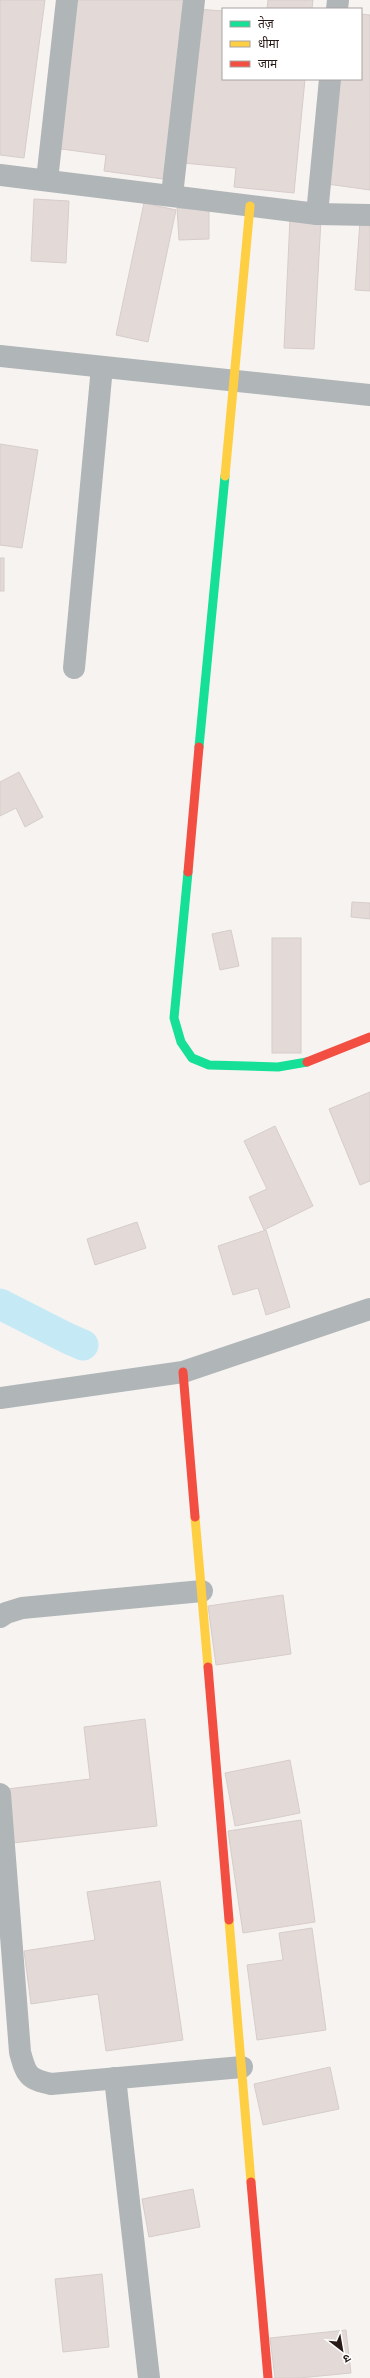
<svg xmlns="http://www.w3.org/2000/svg" width="370" height="2378" font-family="Figtree,'Noto Sans Devanagari',sans-serif">
<style>
.lines{fill:none;stroke-linecap:round;stroke-linejoin:round}
.canal{stroke:#c5eaf6;stroke-width:31}
.building{fill:#e3dad7;stroke:#d6cdca}
.street{stroke:#b0b5b7;stroke-width:22}
.fast{stroke:#16e098;stroke-width:9}
.slow{stroke:#ffcf43;stroke-width:9}
.jam{stroke:#f24e42;stroke-width:9}
</style>
<rect width="100%" height="100%" fill="#f7f3f1"/>
<g class="lines">
<!-- canal -->
<polyline class="canal" points="0,1304 69,1339 83,1345"/>
</g>
<!-- building -->
<g class="building">
<polygon points="0,0 45,0 24,158 0,155"/>
<polygon points="74,0 187,0 163,179 104,171 106,155 54,148"/>
<polygon points="268,0 313,0 312,9 267,9"/>
<polygon points="197,9 223,11 223,79 305,79 294,193 234,187 236,168 183,163"/>
<polygon points="361,14 370,15 370,190 327,184 340,79 361,79"/>
<polygon points="34,199 69,201 66,263 31,261"/>
<polygon points="144,203 176,210 148,342 116,335"/>
<polygon points="177,208 209,208 209,239 179,240"/>
<polygon points="290,218 321,219 314,349 284,348"/>
<polygon points="360,221 370,221 370,291 355,290"/>
<polygon points="0,444 38,450 22,548 0,545"/>
<rect x="0" y="558" width="4" height="33"/>
<polygon points="19,772 43,817 25,827 16,808 0,816 0,782"/>
<polygon points="352,902 370,903 370,919 351,917"/>
<polygon points="231,930 239,966 220,970 212,934"/>
<rect x="272" y="938" width="29" height="115"/>
<polygon points="370,1092 370,1181 360,1185 329,1109"/>
<polygon points="275,1126 313,1206 264,1230 249,1197 267,1189 244,1141"/>
<polygon points="137,1222 146,1248 95,1265 87,1239"/>
<polygon points="266,1230 290,1307 266,1315 258,1288 233,1295 218,1246"/>
<polygon points="283,1595 291,1654 216,1665 208,1606"/>
<polygon points="145,1719 157,1826 13,1843 7,1789 90,1779 84,1727"/>
<polygon points="290,1760 300,1813 235,1826 225,1773"/>
<polygon points="301,1820 315,1922 243,1933 228,1831"/>
<polygon points="160,1881 183,2040 106,2051 98,1994 31,2004 24,1951 95,1940 87,1892"/>
<polygon points="312,1928 326,2030 257,2040 247,1965 283,1960 279,1933"/>
<polygon points="330,2067 339,2109 263,2125 254,2084"/>
<polygon points="193,2189 200,2227 149,2237 142,2199"/>
<polygon points="102,2274 109,2347 63,2352 55,2279"/>
<polygon points="346,2330 351,2373 299,2378 275,2378 270,2338"/>
</g>
<g class="lines">
<!-- street -->
<g class="street">
<polyline points="337,9 338,0"/>
<polyline points="0,175 317,214 370,215"/>
<polyline points="47,180 67,0"/>
<polyline points="172,195 194,0"/>
<polyline points="317,214 330,79"/>
<polyline points="0,356 370,395"/>
<polyline points="74,668 102,367"/>
<polyline points="0,1398 183,1372 370,1309"/>
<polyline points="0,1617 6,1613 22,1608 202,1591"/>
<path d="M 0,1794 L 20,2052 C 26,2075 28,2079 51,2084 L 242,2067"/>
<polyline points="115,2078 149,2378"/>
</g>
<!-- fast -->
<g class="fast">
<polyline points="199,747 225,476"/>
<polyline points="188,872 174,1018 181,1042 192,1058 209,1065 278,1067 307,1062"/>
</g>
<!-- slow -->
<g class="slow">
<polyline points="225,476 250,206"/>
<polyline points="195,1517 208,1667"/>
<polyline points="229,1920 251,2182"/>
</g>
<!-- jam -->
<g class="jam">
<polyline points="188,872 199,747"/>
<polyline points="307,1062 370,1037"/>
<polyline points="183,1372 195,1517"/>
<polyline points="208,1667 229,1920"/>
<polyline points="251,2182 268,2378"/>
</g>
</g>
<!-- legend -->
<rect x="222" y="8" width="140" height="72" fill="#ffffff" stroke="#a9a3a2"/>
<rect x="230" y="21" width="20" height="6" fill="#16e098" stroke="#a9a3a2"/>
<text x="258" y="28" font-size="12" fill="#281a16">तेज़</text>
<rect x="230" y="41" width="20" height="6" fill="#ffcf43" stroke="#a9a3a2"/>
<text x="258" y="48" font-size="12" fill="#281a16">धीमा</text>
<rect x="230" y="61" width="20" height="6" fill="#f24e42" stroke="#a9a3a2"/>
<text x="258" y="68" font-size="12" fill="#281a16">जाम</text>
<!-- north arrow -->
<g transform="translate(342 2350) rotate(149)" stroke="#ffffff" stroke-width="3" paint-order="stroke">
<path d="M0-3L7 15L0 10L-7 15Z" fill="#281a16"/>
<text y="-6" font-size="11" font-weight="bold" text-anchor="middle" fill="#281a16">उ</text>
</g>
</svg>
